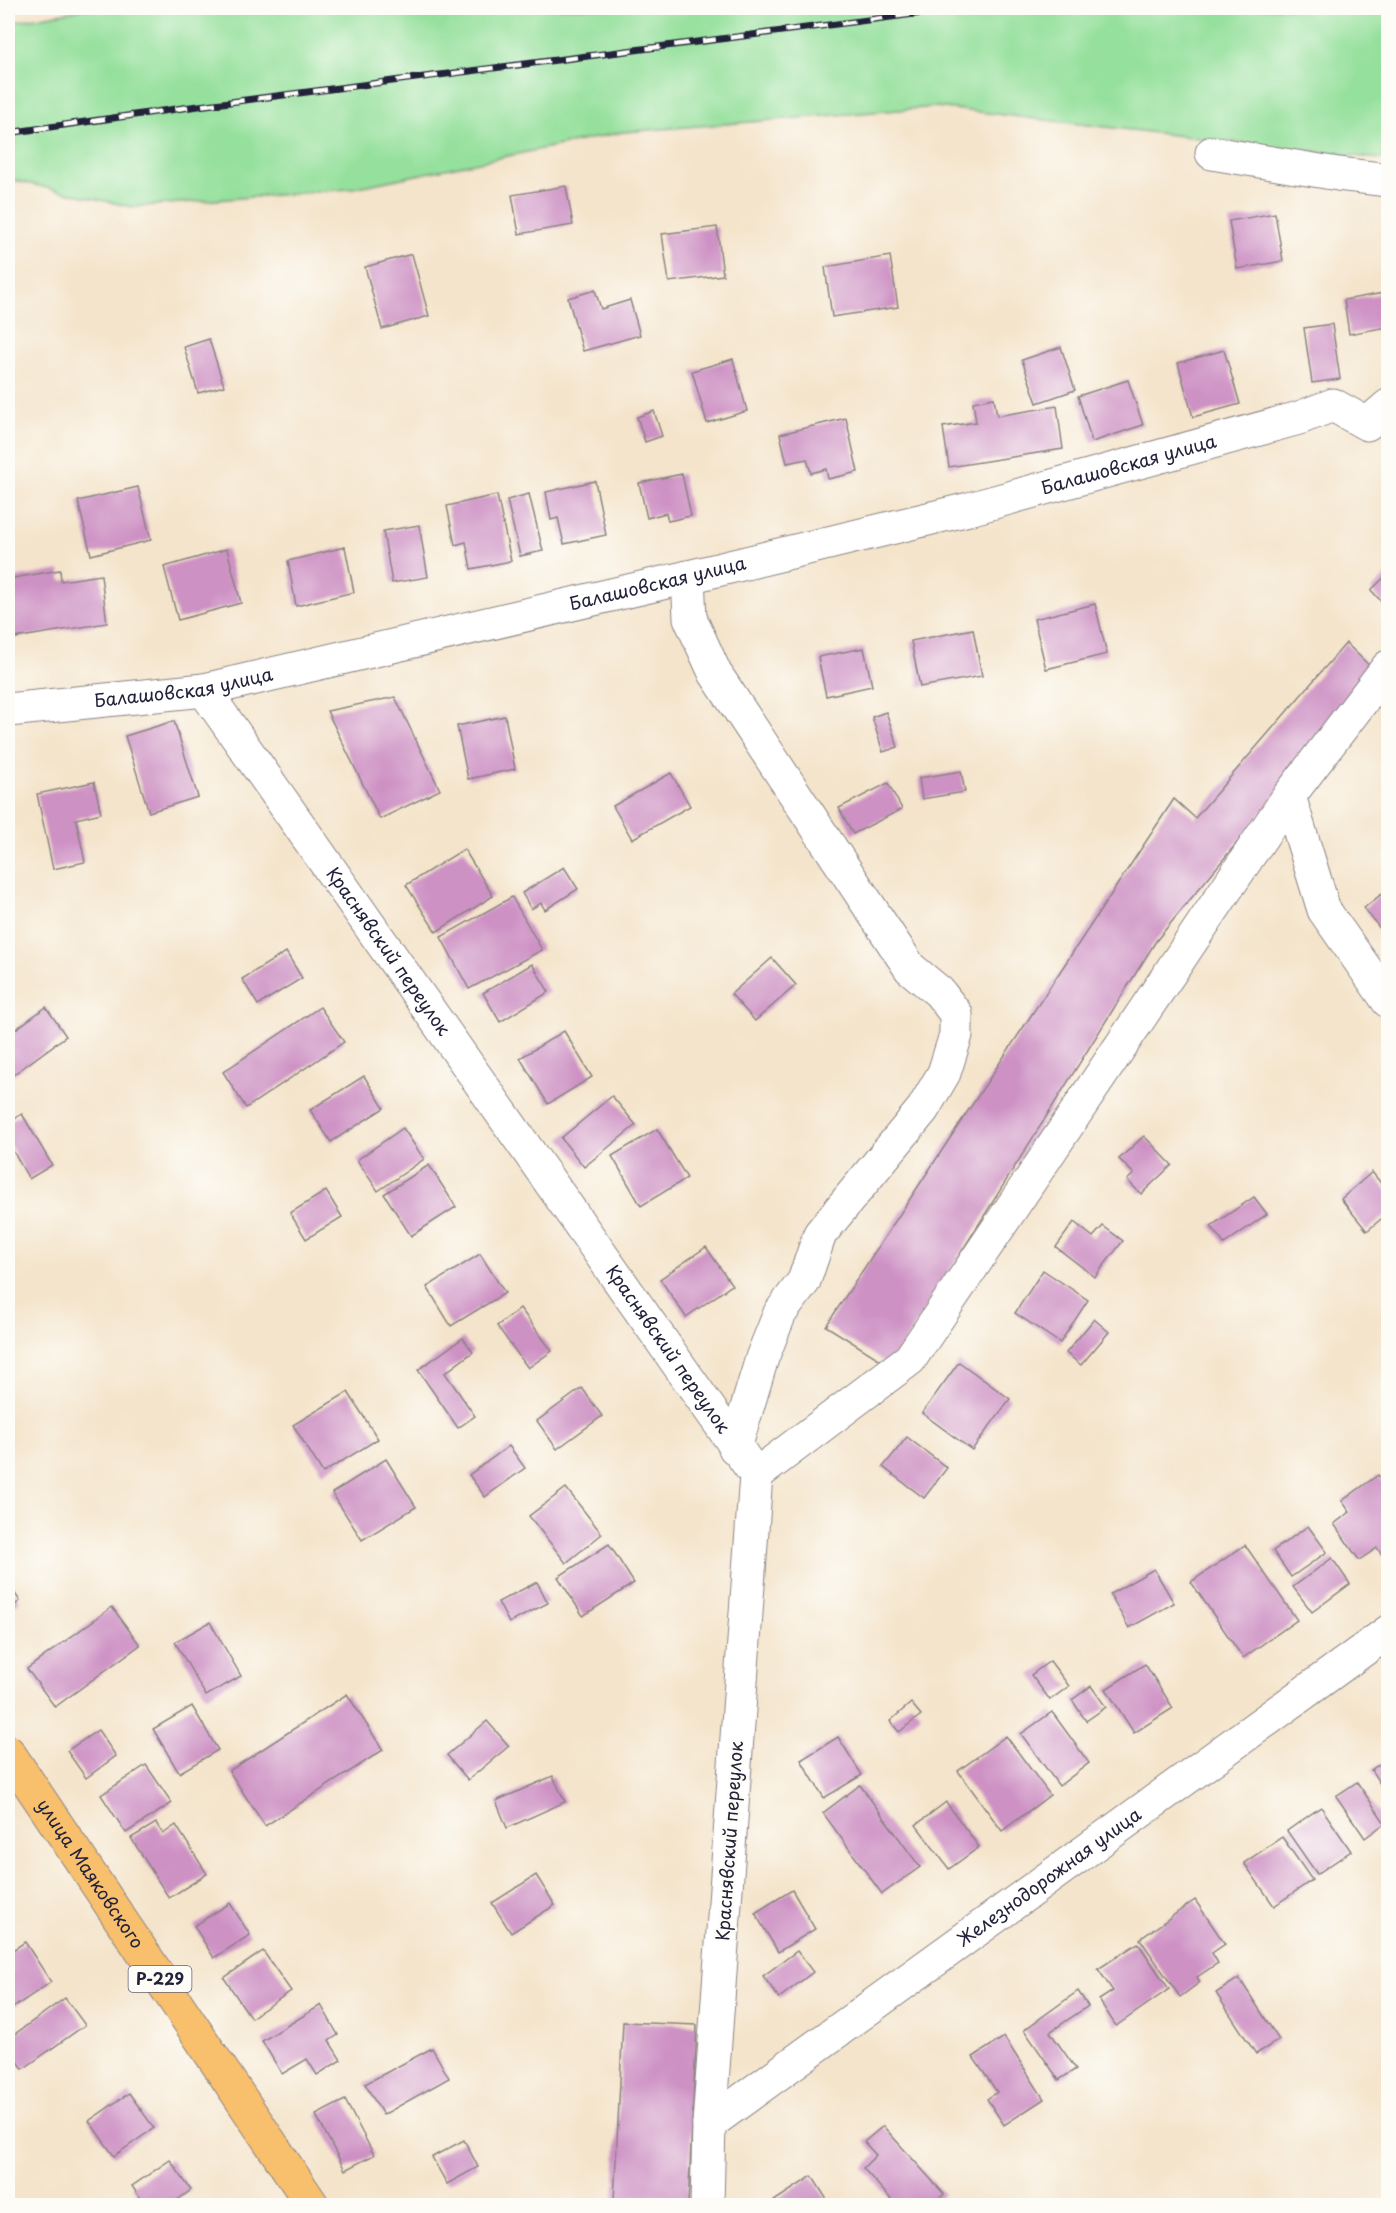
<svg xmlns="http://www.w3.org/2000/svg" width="1396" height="2213" font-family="'Playpen Sans',sans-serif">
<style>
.green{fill:#95e09c;stroke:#5c816c;stroke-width:1.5}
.building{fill:#cd91c4}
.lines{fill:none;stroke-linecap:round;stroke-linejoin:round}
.street-casing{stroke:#8b8383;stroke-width:35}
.primary-casing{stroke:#8b8383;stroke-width:35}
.street{stroke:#fff;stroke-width:33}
.primary{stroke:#f8bf6c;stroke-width:33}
.rail-casing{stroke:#22223b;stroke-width:7}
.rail{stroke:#fdfcf7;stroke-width:4.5;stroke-dasharray:14;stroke-linecap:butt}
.labels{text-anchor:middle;stroke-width:5;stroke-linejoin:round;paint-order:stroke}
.shield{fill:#fdfcf7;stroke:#646373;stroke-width:1.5}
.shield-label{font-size:16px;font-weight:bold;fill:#22223b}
.street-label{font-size:18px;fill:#22223b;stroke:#fdfcf7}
</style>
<rect width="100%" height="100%" fill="#fdfcf7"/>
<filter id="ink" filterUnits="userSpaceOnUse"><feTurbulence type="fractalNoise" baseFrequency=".0167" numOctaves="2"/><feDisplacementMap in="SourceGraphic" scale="12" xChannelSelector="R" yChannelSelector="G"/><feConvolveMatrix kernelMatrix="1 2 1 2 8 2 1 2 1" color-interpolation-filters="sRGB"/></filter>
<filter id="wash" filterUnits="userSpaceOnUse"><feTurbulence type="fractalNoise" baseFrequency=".008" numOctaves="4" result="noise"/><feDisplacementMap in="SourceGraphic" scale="24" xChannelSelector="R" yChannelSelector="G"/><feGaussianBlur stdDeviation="1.35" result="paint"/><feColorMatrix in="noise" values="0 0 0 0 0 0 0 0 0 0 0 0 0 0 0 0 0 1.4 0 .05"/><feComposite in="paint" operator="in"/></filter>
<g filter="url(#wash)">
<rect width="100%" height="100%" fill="#f4e4cb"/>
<!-- green -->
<polygon class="green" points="92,8 1388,8 1388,160 936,107 623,132 349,189 132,207 8,179 8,23"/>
<g id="blocks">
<!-- building -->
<g class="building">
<polygon points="566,186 573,225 519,234 512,195"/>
<polygon points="1275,213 1283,261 1237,269 1229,221"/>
<polygon points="717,227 723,275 669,282 662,234"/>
<polygon points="412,254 429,316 382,329 365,267"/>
<polygon points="890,256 898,307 832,317 825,267"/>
<polygon points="595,290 601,309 630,300 640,335 583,351 568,298"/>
<polygon points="1384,293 1388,327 1349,334 1344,300"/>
<polygon points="1332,324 1340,379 1312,383 1304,328"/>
<polygon points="209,339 224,386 198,393 184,347"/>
<polygon points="1061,347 1075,390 1037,403 1022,360"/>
<polygon points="1224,350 1240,404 1193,417 1178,363"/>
<polygon points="733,359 747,411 707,423 692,371"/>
<polygon points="1128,380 1143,425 1092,442 1078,396"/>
<polygon points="994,398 997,416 1057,406 1063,449 949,467 943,427 976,422 973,402"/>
<polygon points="654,411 662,436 645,442 637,417"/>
<polygon points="846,418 858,472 828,479 826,469 811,473 807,459 787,463 780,434"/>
<polygon points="682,474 691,516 668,521 666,513 647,518 639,483"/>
<polygon points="595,481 606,535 564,544 558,518 551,520 546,492"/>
<polygon points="138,487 151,540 91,555 78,501"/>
<polygon points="529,494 543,551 520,556 507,500"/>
<polygon points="497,495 511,561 471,569 466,542 455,545 447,506"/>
<polygon points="419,525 428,577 392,583 383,531"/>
<polygon points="345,547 354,592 296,606 288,561"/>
<polygon points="227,549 241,603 178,620 164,567"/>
<polygon points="60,570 61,581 101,575 107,623 8,639 8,579"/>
<polygon points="1388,574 1388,609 1371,590"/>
<polygon points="1095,604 1107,654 1046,669 1034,619"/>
<polygon points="973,629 982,676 920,687 911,641"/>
<polygon points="1346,643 1377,673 1156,941 890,1366 826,1326 1174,799 1195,818"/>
<polygon points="864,648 872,686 826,696 818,657"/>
<polygon points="395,697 440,790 380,819 327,711"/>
<polygon points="886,712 898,747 883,752 872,717"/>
<polygon points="505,716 515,769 468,779 457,726"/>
<polygon points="174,721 198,797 149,812 125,736"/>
<polygon points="961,771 965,792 922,799 919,778"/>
<polygon points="671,773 690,806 632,839 613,806"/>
<polygon points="94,782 101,813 76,819 85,862 53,869 37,794"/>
<polygon points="888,783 902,809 853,834 839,808"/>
<polygon points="464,849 493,896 436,932 406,885"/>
<polygon points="564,867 578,889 545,910 541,903 531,909 522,893"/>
<polygon points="1388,889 1388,939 1364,908"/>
<polygon points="512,897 542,950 469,989 441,937"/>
<polygon points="286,952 302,978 258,1005 242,979"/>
<polygon points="772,958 796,985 755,1021 731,994"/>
<polygon points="532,964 549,992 500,1022 483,993"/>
<polygon points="46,1007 66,1036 13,1075 8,1068 8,1035"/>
<polygon points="320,1007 344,1042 246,1108 223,1072"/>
<polygon points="564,1031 592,1077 548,1104 520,1058"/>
<polygon points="364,1076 384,1108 331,1142 310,1110"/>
<polygon points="612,1096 636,1125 584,1167 561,1138"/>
<polygon points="22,1114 52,1165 29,1179 8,1142 8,1122"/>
<polygon points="403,1128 424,1159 378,1191 357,1160"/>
<polygon points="657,1129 687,1178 641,1206 612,1156"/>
<polygon points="1144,1136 1172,1165 1141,1194 1127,1180 1134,1174 1119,1159"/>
<polygon points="429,1165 456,1207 411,1236 384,1194"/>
<polygon points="1372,1172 1388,1192 1388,1213 1367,1231 1341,1199"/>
<polygon points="326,1191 342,1217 306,1239 290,1213"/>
<polygon points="1254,1197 1267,1214 1224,1244 1211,1226"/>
<polygon points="1074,1222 1093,1237 1103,1226 1123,1241 1095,1277 1056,1247"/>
<polygon points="706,1247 732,1285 686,1317 660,1279"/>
<polygon points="480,1254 505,1293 451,1326 427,1287"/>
<polygon points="1043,1270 1088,1300 1060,1343 1015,1313"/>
<polygon points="520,1308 552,1351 528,1368 497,1326"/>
<polygon points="1094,1319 1109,1332 1081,1365 1066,1353"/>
<polygon points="463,1338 473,1352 445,1373 475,1416 458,1428 418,1370"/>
<polygon points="959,1362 1010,1399 972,1450 922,1413"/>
<polygon points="582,1388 602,1416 557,1449 537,1421"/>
<polygon points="348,1392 378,1439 323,1473 293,1425"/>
<polygon points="907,1437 947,1468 924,1498 883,1467"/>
<polygon points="509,1446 525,1468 485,1497 469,1475"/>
<polygon points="386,1459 416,1507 362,1540 332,1493"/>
<polygon points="1378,1475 1388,1490 1388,1554 1384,1557 1377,1548 1359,1560 1334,1524 1350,1512 1342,1501"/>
<polygon points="566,1488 602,1534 566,1563 529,1516"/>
<polygon points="1308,1526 1327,1552 1291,1577 1273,1551"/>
<polygon points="609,1544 634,1583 583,1616 558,1577"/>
<polygon points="1245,1545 1297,1620 1243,1658 1191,1582"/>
<polygon points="1332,1558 1350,1584 1312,1612 1293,1587"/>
<polygon points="1154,1569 1174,1603 1129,1628 1110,1594"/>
<polygon points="537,1582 548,1603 509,1623 498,1602"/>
<polygon points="8,1583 20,1601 8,1610"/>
<polygon points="112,1607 140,1645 55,1707 27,1669"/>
<polygon points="210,1622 241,1676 206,1696 175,1642"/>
<polygon points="1050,1661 1069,1686 1050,1700 1031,1675"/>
<polygon points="1145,1664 1173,1708 1134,1733 1106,1689"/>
<polygon points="1091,1686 1106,1707 1086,1721 1072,1700"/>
<polygon points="347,1694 383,1750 265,1826 229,1771"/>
<polygon points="911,1703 921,1715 899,1732 890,1721"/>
<polygon points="192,1706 218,1750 179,1773 153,1729"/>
<polygon points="1052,1712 1089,1763 1059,1786 1021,1734"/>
<polygon points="487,1721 509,1746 468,1780 447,1755"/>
<polygon points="98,1730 116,1756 86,1778 67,1751"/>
<polygon points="1006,1736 1050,1795 1002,1831 958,1771"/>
<polygon points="838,1737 862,1775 824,1798 801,1760"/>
<polygon points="1388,1758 1388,1796 1371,1770"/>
<polygon points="146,1765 172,1803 126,1833 101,1795"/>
<polygon points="553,1776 565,1802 507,1828 496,1801"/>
<polygon points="1357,1782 1385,1823 1365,1838 1336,1796"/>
<polygon points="860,1785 920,1867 882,1894 823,1813"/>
<polygon points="946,1802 979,1847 949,1869 916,1825"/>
<polygon points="1321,1807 1351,1851 1317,1874 1287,1831"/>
<polygon points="156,1823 163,1834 176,1825 207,1874 169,1898 131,1838"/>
<polygon points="1282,1837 1312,1880 1274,1906 1244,1863"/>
<polygon points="536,1875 555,1905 511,1933 492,1903"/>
<polygon points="792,1890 815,1929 778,1952 755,1913"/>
<polygon points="1195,1900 1225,1944 1212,1953 1218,1963 1197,1977 1200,1982 1180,1997 1140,1939"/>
<polygon points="230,1903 250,1935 214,1958 194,1926"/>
<polygon points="25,1942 51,1982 8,2011 8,1975 12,1972 8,1964 8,1953"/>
<polygon points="1138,1943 1169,1989 1116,2026 1099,2000 1113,1991 1098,1969"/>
<polygon points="263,1951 291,1991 251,2018 224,1978"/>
<polygon points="797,1951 813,1972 779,1998 763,1976"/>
<polygon points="1239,1978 1279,2040 1256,2054 1216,1993"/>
<polygon points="1078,1991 1088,2006 1050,2032 1076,2069 1059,2080 1024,2030"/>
<polygon points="65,1998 85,2025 23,2069 8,2046 8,2039"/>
<polygon points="321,2005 338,2035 329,2041 341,2060 317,2075 307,2059 282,2074 262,2041"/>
<polygon points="623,2022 697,2025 688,2205 614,2201"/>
<polygon points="1004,2037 1044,2099 1004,2125 987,2099 997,2092 973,2057"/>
<polygon points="432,2048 449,2078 383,2115 365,2084"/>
<polygon points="129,2093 154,2128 114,2156 89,2121"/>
<polygon points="345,2100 374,2155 345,2170 316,2115"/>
<polygon points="883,2126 944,2194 931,2206 897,2206 863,2168 876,2155 864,2142"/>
<polygon points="464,2140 478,2167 447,2184 432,2157"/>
<polygon points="170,2160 191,2190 169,2206 145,2206 132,2186"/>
<polygon points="812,2176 831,2206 777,2206 774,2201"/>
</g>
</g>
</g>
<g filter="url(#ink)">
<use href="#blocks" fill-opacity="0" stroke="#8b8383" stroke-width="1.5"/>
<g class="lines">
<defs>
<g id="street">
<polyline points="1212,153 1338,174 1388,180"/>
<polyline points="688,577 690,618 715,673 910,968 939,992 956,1014 956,1035 944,1073 923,1109 820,1234 804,1281 780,1313 762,1358 735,1448"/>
<path id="s1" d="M 204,690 L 756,1475 L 709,2124 L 707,2206"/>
<path id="s2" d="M 8,710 L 204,690 L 688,577 L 969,509 L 1299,418 L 1333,405 L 1367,424 L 1388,406"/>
<polyline points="1289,796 1324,910 1388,1001"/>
<polyline points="756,1475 910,1359 1289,796 1388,667"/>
<path id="s3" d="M 709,2124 L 1388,1632"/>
</g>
<g id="primary">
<path id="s4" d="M 8,1752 L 313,2206"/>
</g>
</defs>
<!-- street casing -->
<use href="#street" class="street-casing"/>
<!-- primary casing -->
<use href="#primary" class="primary-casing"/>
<!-- street -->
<use href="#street" class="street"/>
<!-- primary -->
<use href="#primary" class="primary"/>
<defs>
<polyline id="rail" points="8,133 183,108 961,8"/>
</defs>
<!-- rail casing -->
<use href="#rail" class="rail-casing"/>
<!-- rail -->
<use href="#rail" class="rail"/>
</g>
</g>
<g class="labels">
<!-- shield labels -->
<rect class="shield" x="128.5" y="1966" width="63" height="26" rx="4.5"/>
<g class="shield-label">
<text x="160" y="1985">Р-229</text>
</g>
<!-- street labels -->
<g class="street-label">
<text dy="6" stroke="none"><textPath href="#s2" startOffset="1149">Балашовская улица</textPath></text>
<text dy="6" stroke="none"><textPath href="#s2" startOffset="663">Балашовская улица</textPath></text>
<text dy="6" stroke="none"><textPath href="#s2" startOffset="177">Балашовская улица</textPath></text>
<text dy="6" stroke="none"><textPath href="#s1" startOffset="320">Краснявский переулок</textPath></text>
<text dy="6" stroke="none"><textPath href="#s1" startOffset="806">Краснявский переулок</textPath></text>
<text transform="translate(730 1841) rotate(-86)" y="6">Краснявский переулок</text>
<text dy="6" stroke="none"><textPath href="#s4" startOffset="147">улица Маяковского</textPath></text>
<text dy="6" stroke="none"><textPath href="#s3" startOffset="420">Железнодорожная улица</textPath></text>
</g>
</g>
<!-- margin -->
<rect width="1396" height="2213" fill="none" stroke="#fdfcf7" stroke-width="30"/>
</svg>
